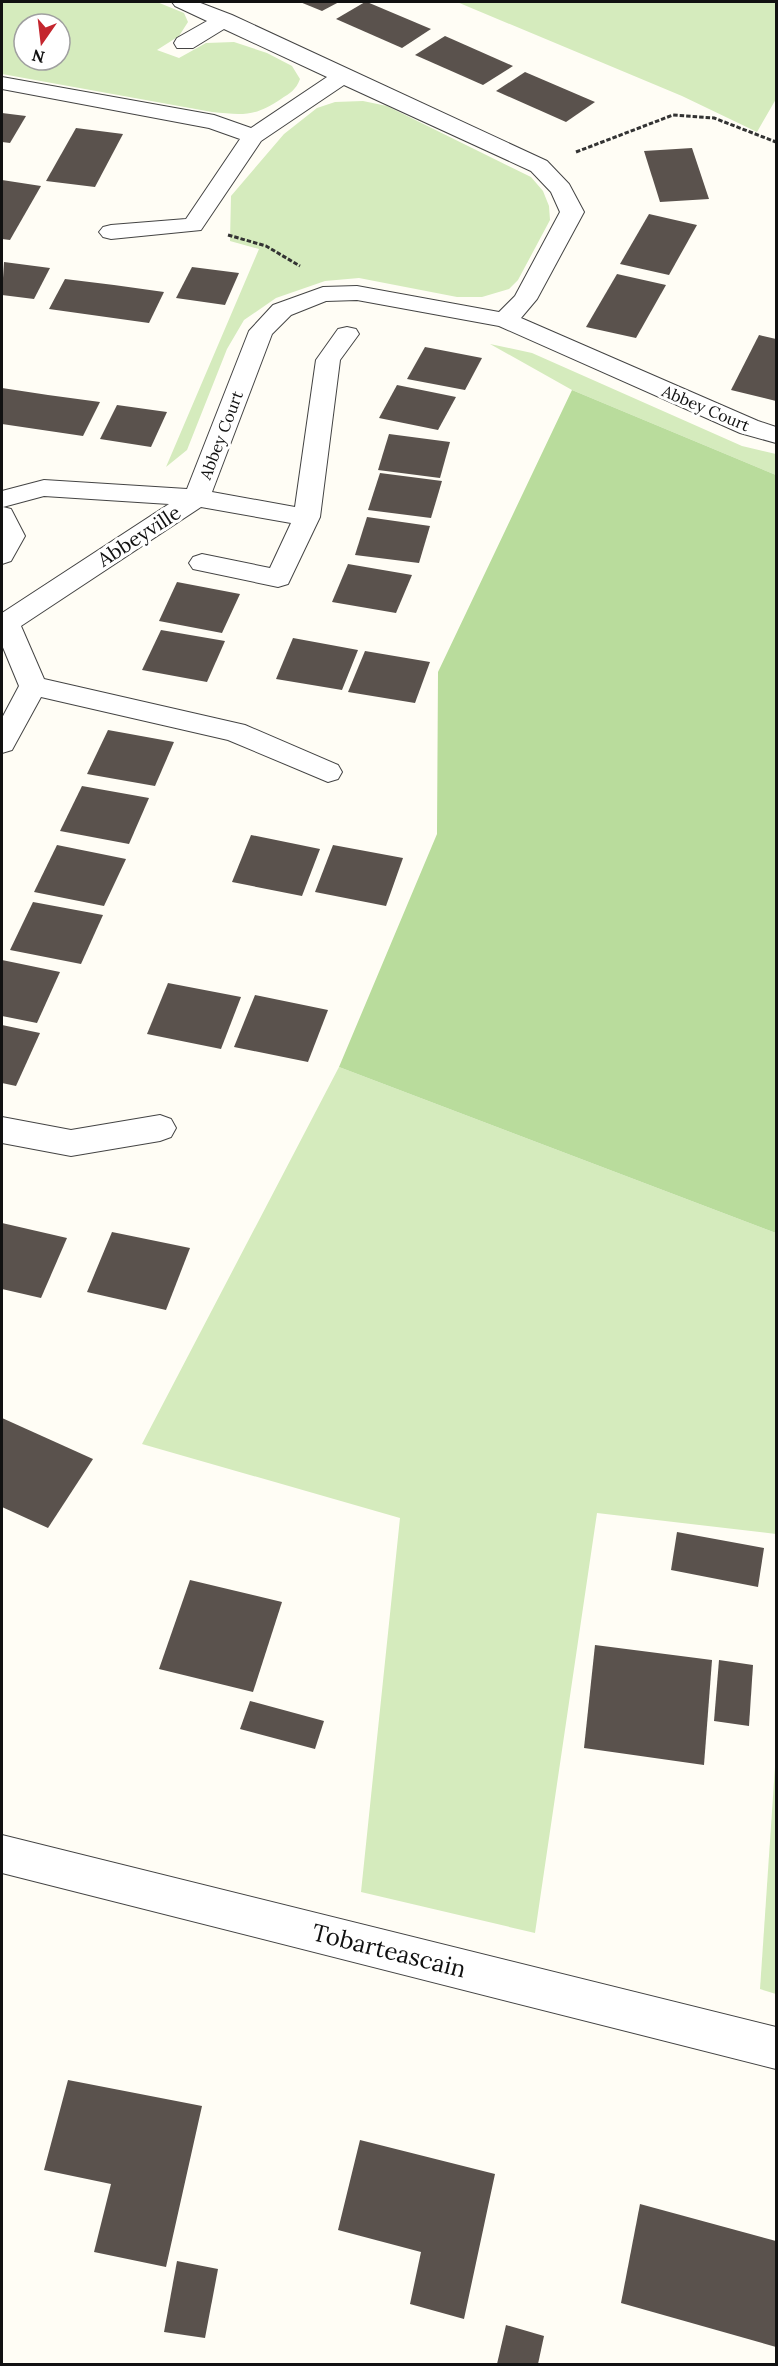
<svg xmlns="http://www.w3.org/2000/svg" width="778" height="2366" font-family="Lora,serif">
<style>
.green{fill:#d5ebbd;fill-rule:evenodd}
.forest{fill:#b9dc9c}
.building{fill:#5a524d}
.lines{fill:none;stroke-linecap:round;stroke-linejoin:round}
.street-casing{stroke:#444;stroke-width:2}
.path{stroke:#333;stroke-width:3;stroke-dasharray:4.5 2;stroke-linecap:butt}
.street{fill:#fff;fill-rule:evenodd}
.labels{text-anchor:middle;stroke-width:6;stroke-linejoin:round;paint-order:stroke}
.far-street-label{font-size:16px;fill:#111;stroke:#fff}
.street-label{font-size:20px;fill:#111;stroke:#fff}
.near-street-label{font-size:24px;fill:#111;stroke:#fff}
</style>
<rect width="100%" height="100%" fill="#fffdf5"/>
<!-- green -->
<g class="green">
<path d="M 2,2 L 157,2 L 184,13 L 188,22 L 179,36 L 157,50 L 179,58 L 206,43 L 234,42 L 267,53 L 292,66 L 300,79 C 296,90 290,93 281,99 C 255,117 242,115 212,112 L 2,74 ZM 24,24 L 60,24 L 60,60 L 24,60 Z"/>
<polygon points="457,2 776,2 776,99 757,132 682,96"/>
<polygon points="363,101 387,106 531,177 543,191 549,206 550,220 518,280 509,289 482,297 457,297 359,278 325,281 276,298 244,320 227,349 187,450 166,467 259,249 230,241 231,196 284,134 317,108 335,102"/>
<polygon points="490,344 532,353 742,446 776,454 776,475 572,390"/>
<polygon points="339,1067 776,1233 776,1534 597,1513 535,1933 361,1892 400,1518 142,1444"/>
<polygon points="776,1752 776,1994 760,1989"/>
</g>
<!-- forest -->
<polygon class="forest" points="572,390 776,475 776,1233 339,1067 437,834 438,672"/>
<!-- building -->
<g class="building">
<polygon points="300,2 339,2 322,11"/>
<polygon points="365,2 367,2 431,29 402,48 336,19"/>
<polygon points="445,36 513,66 483,85 415,55"/>
<polygon points="525,72 595,102 566,122 496,91"/>
<polygon points="2,113 26,116 10,143 2,142"/>
<polygon points="76,128 123,134 95,187 46,181"/>
<polygon points="692,148 709,199 660,202 644,151"/>
<polygon points="2,180 41,186 10,240 2,239"/>
<polygon points="649,214 697,225 669,275 620,264"/>
<polygon points="4,262 50,268 34,299 2,295"/>
<polygon points="192,267 239,273 225,305 176,298"/>
<polygon points="617,274 666,285 636,338 586,327"/>
<polygon points="65,279 114,285 164,292 149,323 49,309"/>
<polygon points="759,335 776,339 776,401 731,390"/>
<polygon points="425,347 482,358 465,390 407,379"/>
<polygon points="397,385 456,397 438,430 379,418"/>
<polygon points="2,388 48,395 100,402 83,436 2,424"/>
<polygon points="117,405 167,412 151,447 100,439"/>
<polygon points="389,434 450,442 440,478 378,470"/>
<polygon points="380,473 442,481 431,518 368,510"/>
<polygon points="367,517 430,526 419,563 355,555"/>
<polygon points="348,564 412,575 396,613 332,602"/>
<polygon points="177,582 240,594 222,633 159,621"/>
<polygon points="161,630 225,641 207,682 142,670"/>
<polygon points="293,638 358,650 342,690 276,679"/>
<polygon points="365,651 430,662 415,703 348,692"/>
<polygon points="108,730 174,742 155,786 87,774"/>
<polygon points="82,786 149,798 129,844 60,831"/>
<polygon points="251,835 320,849 302,896 232,882"/>
<polygon points="57,845 126,859 104,906 34,892"/>
<polygon points="333,845 403,858 386,906 315,892"/>
<polygon points="33,902 103,915 81,964 10,950"/>
<polygon points="2,960 60,972 37,1023 2,1016"/>
<polygon points="168,983 241,997 221,1049 147,1034"/>
<polygon points="255,995 328,1010 308,1062 234,1047"/>
<polygon points="2,1025 40,1033 16,1086 2,1083"/>
<polygon points="2,1223 67,1238 41,1298 2,1289"/>
<polygon points="112,1232 190,1248 166,1310 87,1292"/>
<polygon points="2,1418 93,1459 48,1528 2,1507"/>
<polygon points="677,1532 764,1548 758,1587 671,1570"/>
<polygon points="190,1580 282,1602 253,1692 159,1669"/>
<polygon points="595,1645 712,1660 704,1765 584,1748"/>
<polygon points="719,1660 753,1665 749,1726 714,1721"/>
<polygon points="250,1701 324,1721 315,1749 240,1729"/>
<polygon points="68,2080 202,2106 166,2267 94,2252 111,2184 44,2170"/>
<polygon points="360,2140 495,2174 464,2319 410,2304 421,2252 338,2230"/>
<polygon points="640,2204 776,2241 776,2347 621,2303"/>
<polygon points="177,2261 218,2269 205,2338 164,2332"/>
<polygon points="506,2325 544,2336 538,2364 497,2364"/>
</g>
<g class="lines">
<defs>
<g id="street">
<polygon points="172,2 198,2 232,15 547,161 569,184 584,212 537,299 521,318 758,421 776,427 776,443 740,433 499,326 357,300 326,301 291,315 272,334 212,492 295,507 316,360 338,329 347,327 356,329 359,334 340,360 320,517 288,584 278,587 193,569 189,563 193,557 202,554 270,568 291,523 201,507 21,626 44,679 245,725 338,765 342,772 338,779 328,782 228,740 41,697 12,750 2,753 2,718 19,686 2,645 2,613 169,504 44,496 3,507 11,509 25,536 11,561 2,564 2,491 44,480 187,489 249,331 273,305 323,287 357,286 499,312 515,296 560,212 551,192 531,171 344,85 261,141 201,230 111,239 103,237 99,232 103,227 111,225 186,219 240,139 209,128 2,89 2,77 214,115 251,128 327,77 224,29 193,48 177,48 174,43 177,38 207,21 175,6"/>
<polygon points="160,1115 171,1119 176,1128 171,1137 160,1141 71,1156 2,1143 2,1117 71,1130"/>
<polygon points="2,1835 776,2027 776,2069 2,1873"/>
</g>
</defs>
<!-- street casing -->
<use href="#street" class="street-casing"/>
<!-- path -->
<g class="path">
<polyline points="576,152 673,115 714,118 776,142"/>
<polyline points="228,235 266,246 300,266"/>
</g>
<!-- street -->
<use href="#street" class="street"/>
</g>
<g class="labels">
<!-- far-street labels -->
<g class="far-street-label">
<text transform="translate(706 408) rotate(23)" y="6">Abbey Court</text>
<text transform="translate(221 435) rotate(-69)" y="6">Abbey Court</text>
</g>
<!-- street labels -->
<g class="street-label">
<text transform="translate(139 536) rotate(-33)" y="7">Abbeyville</text>
</g>
<!-- near-street labels -->
<g class="near-street-label">
<text transform="translate(389 1951) rotate(14)" y="8">Tobarteascain</text>
</g>
</g>
<!-- border -->
<rect width="778" height="2366" fill="none" stroke="#111111" stroke-width="6"/>
<!-- north arrow -->
<g transform="translate(42 42) rotate(194)"><circle r="28" fill="#ffffff" stroke="#a0a0a0" stroke-width="1.5"/>
<path d="M0-4.5L10 22L0 15L-10 22Z" fill="#c4262e"/>
<text y="-9" font-size="16" font-weight="bold" text-anchor="middle" fill="#111111">N</text>
</g>
</svg>
